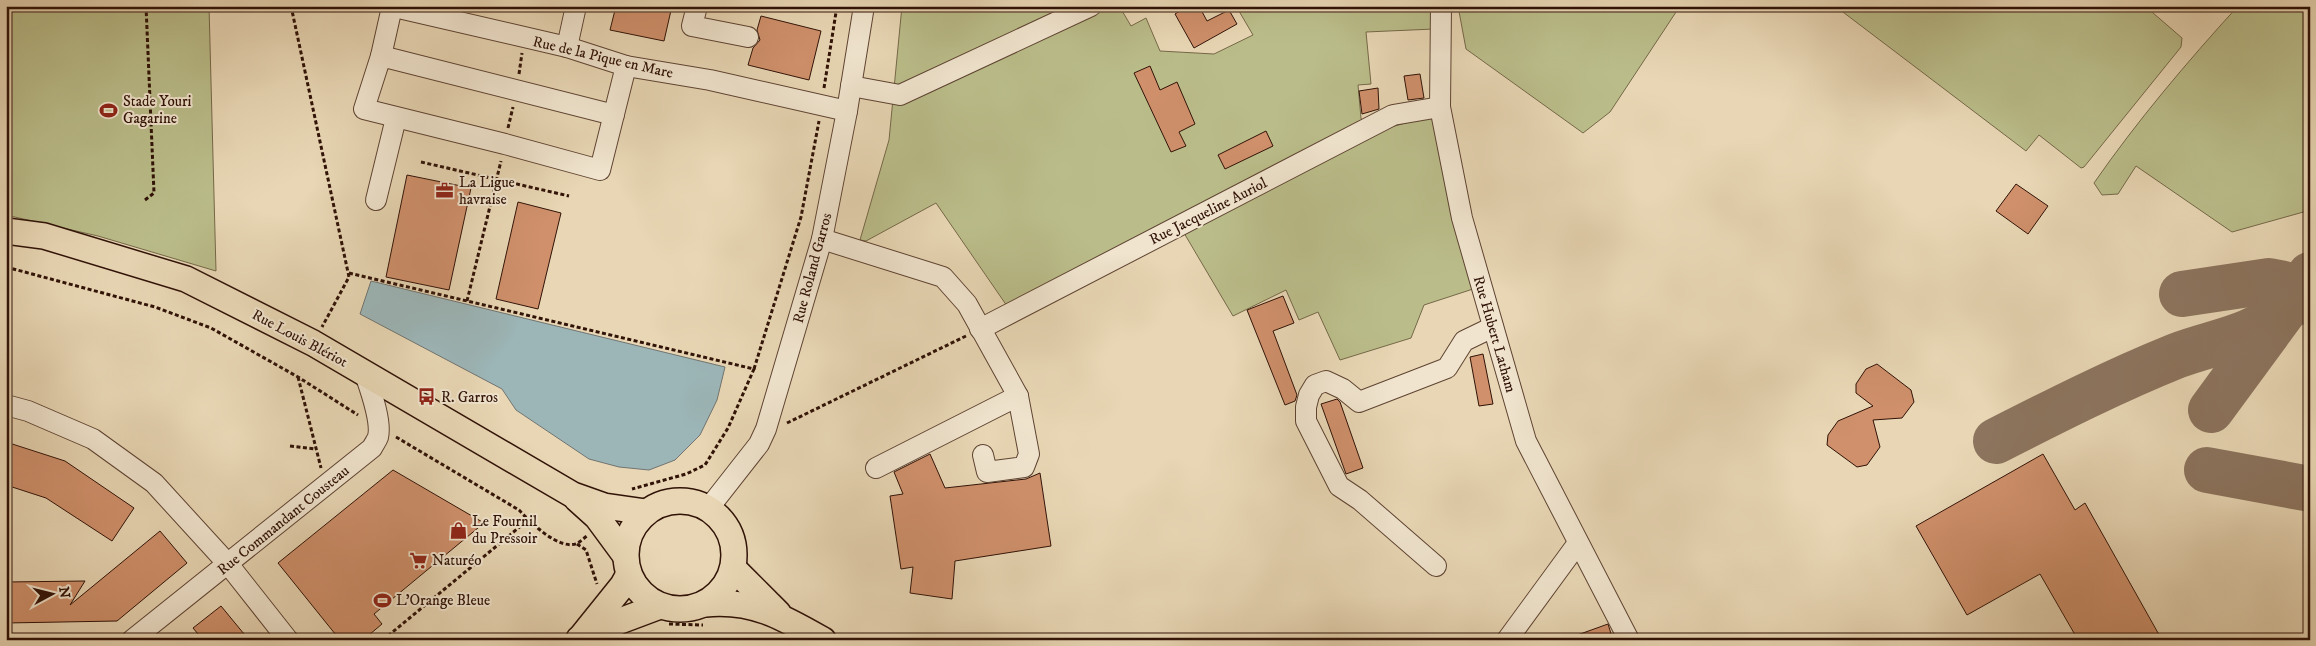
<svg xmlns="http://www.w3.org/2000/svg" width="2316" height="646" font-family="'IM FELL DW Pica',serif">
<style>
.green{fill:#babd8a;stroke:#756848}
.water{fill:#9cb6b8;stroke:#717471}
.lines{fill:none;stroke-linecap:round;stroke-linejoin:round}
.taxiway{stroke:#8c745e;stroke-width:46}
.building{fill:#cf906b;stroke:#301207}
.minor-casing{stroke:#5e4332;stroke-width:22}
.major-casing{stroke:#301207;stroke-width:28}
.path{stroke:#301207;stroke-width:3;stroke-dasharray:4 2.5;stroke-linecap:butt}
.minor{stroke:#f0e4ce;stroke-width:20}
.major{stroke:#e8d6b4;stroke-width:25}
.labels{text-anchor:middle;stroke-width:4;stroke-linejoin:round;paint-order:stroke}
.street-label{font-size:15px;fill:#301207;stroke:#f0e4ce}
.poi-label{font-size:15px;fill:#301207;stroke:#f0e4ce;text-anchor:start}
</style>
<rect width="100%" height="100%" fill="#e8d6b4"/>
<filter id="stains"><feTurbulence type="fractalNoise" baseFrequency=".004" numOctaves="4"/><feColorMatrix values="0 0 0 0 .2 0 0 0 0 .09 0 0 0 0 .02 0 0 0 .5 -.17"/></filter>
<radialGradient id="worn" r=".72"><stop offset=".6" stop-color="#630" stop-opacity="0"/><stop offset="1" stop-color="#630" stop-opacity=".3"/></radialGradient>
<!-- green -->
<g class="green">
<polygon points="6,6 209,6 216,271 98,236 6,215"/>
<polygon points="902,6 1059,6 1065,25 1103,8 1121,9 1131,26 1146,18 1160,51 1214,54 1253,35 1236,6 1435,6 1434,29 1366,32 1371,84 1358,85 1361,118 1366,134 1434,115 1473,289 1424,305 1411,338 1340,360 1318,312 1299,320 1286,290 1233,316 1184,233 1007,306 936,203 866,241 860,240 889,140"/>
<polygon points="1458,6 1680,6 1610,112 1583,133 1466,49"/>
<polygon points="1835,6 2145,6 2182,38 2181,47 2084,167 2081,168 2039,135 2026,151"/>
<path d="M 2238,6 L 2310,6 L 2310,207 L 2307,211 L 2232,232 L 2136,166 L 2118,194 L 2102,195 L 2094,183 C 2137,121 2187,62 2238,6 Z"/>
</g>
<!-- water -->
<polygon class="water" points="371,281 725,367 717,400 700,435 675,460 649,470 619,467 589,459 516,410 502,389 360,314"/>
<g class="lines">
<!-- taxiway -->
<g class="taxiway">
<polyline points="2182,294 2269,281 2284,284 2310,303"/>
<polyline points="2211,410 2310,275"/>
<path d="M 1996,441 C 2055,411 2114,381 2176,356 C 2215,341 2251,339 2284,310"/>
<polyline points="2207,470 2310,489"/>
</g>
</g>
<!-- building -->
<g class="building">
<polygon points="616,6 672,6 664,41 610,30"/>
<polygon points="1188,6 1199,6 1207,21 1229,10 1237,24 1194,48 1175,14"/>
<polygon points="761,16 821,31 809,80 748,65 753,48 760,40 757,30"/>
<polygon points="1150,66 1160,90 1177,82 1195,124 1179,132 1186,146 1171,152 1134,73"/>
<polygon points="1420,74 1424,98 1408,100 1404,76"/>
<polygon points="1378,88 1379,109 1362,114 1359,91"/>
<polygon points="1266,131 1273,146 1225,169 1218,155"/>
<polygon points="407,175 471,188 449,290 386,277"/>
<polygon points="2016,184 2048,206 2028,234 1996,211"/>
<polygon points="518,202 561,213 538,309 496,299"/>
<polygon points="1283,296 1294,323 1273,331 1297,395 1295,401 1285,405 1247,310"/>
<polygon points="1483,354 1493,404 1479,406 1470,357"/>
<polygon points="1877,364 1911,390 1914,402 1902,418 1873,420 1880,447 1867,465 1857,467 1827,445 1828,435 1838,421 1873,406 1856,393 1856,384 1866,369"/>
<polygon points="1337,399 1340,402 1363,468 1346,474 1321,404"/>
<polygon points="6,442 65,461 134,508 112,541 46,498 6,485"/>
<polygon points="930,454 945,488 1026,479 1040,473 1051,546 955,561 952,599 910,593 913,567 901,569 890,496 903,494 894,472"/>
<polygon points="2043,454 2075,510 2085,503 2162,640 2078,640 2040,574 1967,615 1916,526"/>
<polygon points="393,470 484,523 374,614 382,624 363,640 340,640 278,563"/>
<polygon points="160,531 187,563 117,621 6,623 6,582 85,581 70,605"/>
<polygon points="221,606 249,640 203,640 193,628"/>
<polygon points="1608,624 1613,640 1569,640 1569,638"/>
</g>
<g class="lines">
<defs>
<g id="minor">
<polyline points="390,6 567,47 626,66 710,80 847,111"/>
<polyline points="697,6 692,26 748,37"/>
<polyline points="1441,6 1440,107 1462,218 1526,441 1629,640"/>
<polyline points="567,47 576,6"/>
<polyline points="381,56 392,7"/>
<polyline points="851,86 900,95 1091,6"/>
<polyline points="614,115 381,56 364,109 505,144 600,170 626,66"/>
<polyline points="376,200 396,118"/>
<polyline points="822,239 943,277 967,304 1018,396 1029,454 1024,467 987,472 983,455"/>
<polyline points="980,329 1393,115 1440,107"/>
<polyline points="6,405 28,411 93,439 154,483 228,564 288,640"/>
<polyline points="876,468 1018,396"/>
<polyline points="708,509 759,444 766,429 822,239 847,111 864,6"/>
<polyline points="1436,566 1360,500 1339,486 1306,421 1306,407 1309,395 1315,385 1326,381 1343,389 1359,402 1447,368 1464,341 1493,327"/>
<path d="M 132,640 L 372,448 C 374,444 377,440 378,437 C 382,421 370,389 365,374"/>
<polyline points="1507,640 1578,543"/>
</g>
<g id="major">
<polyline points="6,231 44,236 186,279 313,343 573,495 604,506 646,512"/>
<polyline points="577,499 597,517 625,555"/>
<circle cx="680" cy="555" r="54"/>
<polyline points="733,568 778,613"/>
<path d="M 705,604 C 752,599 783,617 823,640"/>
<polyline points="582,636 623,585 629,574"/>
<polyline points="579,639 620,621 660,606"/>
</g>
</defs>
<!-- minor casing -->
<use href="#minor" class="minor-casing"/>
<!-- major casing -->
<use href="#major" class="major-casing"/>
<!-- path -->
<g class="path">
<polyline points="291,6 349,277 322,327"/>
<polyline points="519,74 522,53"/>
<polyline points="824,88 837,6"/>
<polyline points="508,128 513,107"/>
<polyline points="421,162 569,196"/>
<polyline points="145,200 154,193 146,6"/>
<polyline points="6,267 155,307 211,328 298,377 358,415"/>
<polyline points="349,273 754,369 728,428 705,465 686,474 632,489"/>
<polyline points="467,301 501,161"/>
<polyline points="754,369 801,217 819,121"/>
<polyline points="298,377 321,468"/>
<polyline points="787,423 966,336"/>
<path d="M 396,437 L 519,510 C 530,522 560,552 578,543 C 581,541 584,538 587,536"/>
<polyline points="290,446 316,449"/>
<polyline points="577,544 586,550 597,584"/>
<polyline points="669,624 703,625"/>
<polyline points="383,640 528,520"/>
</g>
<!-- minor -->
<use href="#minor" class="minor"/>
<!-- major -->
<use href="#major" class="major"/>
</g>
<!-- icons -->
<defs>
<symbol id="stadium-bare" viewBox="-9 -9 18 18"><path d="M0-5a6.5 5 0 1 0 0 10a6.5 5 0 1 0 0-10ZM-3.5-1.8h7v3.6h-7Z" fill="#8f2418" stroke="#f0e4ce" stroke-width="2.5" paint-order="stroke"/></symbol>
<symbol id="office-bare" viewBox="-9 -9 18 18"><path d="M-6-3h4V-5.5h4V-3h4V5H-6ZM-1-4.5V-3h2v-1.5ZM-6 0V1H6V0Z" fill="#8f2418" stroke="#f0e4ce" stroke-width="2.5" paint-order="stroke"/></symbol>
<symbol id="bus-bare" viewBox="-9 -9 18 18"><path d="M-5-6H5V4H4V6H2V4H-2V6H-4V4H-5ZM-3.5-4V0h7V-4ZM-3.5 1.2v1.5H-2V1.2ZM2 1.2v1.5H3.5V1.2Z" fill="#8f2418" stroke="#f0e4ce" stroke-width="2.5" paint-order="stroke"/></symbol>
<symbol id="shop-bare" viewBox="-9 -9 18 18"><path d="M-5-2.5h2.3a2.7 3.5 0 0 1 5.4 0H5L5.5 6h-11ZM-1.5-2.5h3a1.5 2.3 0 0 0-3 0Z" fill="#8f2418" stroke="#f0e4ce" stroke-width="2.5" paint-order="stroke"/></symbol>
<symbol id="supermarket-bare" viewBox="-9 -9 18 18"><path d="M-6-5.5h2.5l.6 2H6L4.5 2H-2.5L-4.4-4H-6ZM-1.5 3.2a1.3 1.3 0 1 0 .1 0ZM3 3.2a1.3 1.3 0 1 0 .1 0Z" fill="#8f2418" stroke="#f0e4ce" stroke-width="2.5" paint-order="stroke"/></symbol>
</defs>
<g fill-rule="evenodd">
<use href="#stadium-bare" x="96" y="98" width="25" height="25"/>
<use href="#office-bare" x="432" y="178" width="25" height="25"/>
<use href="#bus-bare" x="414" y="384" width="25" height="25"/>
<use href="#shop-bare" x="446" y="518" width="25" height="25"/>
<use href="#supermarket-bare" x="406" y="548" width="25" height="25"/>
<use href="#stadium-bare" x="370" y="588" width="25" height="25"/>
</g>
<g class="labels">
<!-- street labels -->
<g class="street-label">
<text transform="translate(603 57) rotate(13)" y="5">Rue de la Pique en Mare</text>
<text transform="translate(1208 211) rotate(-27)" y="5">Rue Jacqueline Auriol</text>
<text transform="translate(812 268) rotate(-75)" y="5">Rue Roland Garros</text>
<text transform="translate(1495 334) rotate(74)" y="5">Rue Hubert Latham</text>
<text transform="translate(300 338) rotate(28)" y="5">Rue Louis Blériot</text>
<text transform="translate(283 520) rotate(-39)" y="5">Rue Commandant Cousteau</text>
</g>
<!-- poi labels -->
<g class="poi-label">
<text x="123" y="106">Stade Youri<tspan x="123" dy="17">Gagarine</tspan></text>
<text x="459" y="187">La Ligue<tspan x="459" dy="17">havraise</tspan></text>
<text x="441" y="402">R. Garros</text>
<text x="472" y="526">Le Fournil<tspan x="472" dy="17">du Pressoir</tspan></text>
<text x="432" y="565">Naturéo</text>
<text x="396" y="605">L'Orange Bleue</text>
</g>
</g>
<!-- margin -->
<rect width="2316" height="646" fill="none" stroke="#e8d6b4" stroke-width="25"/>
<rect x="8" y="8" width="2301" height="631" fill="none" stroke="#301207" stroke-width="2.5"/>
<rect x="12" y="12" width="2291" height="621" fill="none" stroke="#301207"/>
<!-- north arrow -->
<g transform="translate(52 594) rotate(83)" stroke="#f0e4ce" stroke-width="4" paint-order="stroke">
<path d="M0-4L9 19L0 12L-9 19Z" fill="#301207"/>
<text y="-8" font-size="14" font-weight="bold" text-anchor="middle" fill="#301207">N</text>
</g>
<rect width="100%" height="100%" filter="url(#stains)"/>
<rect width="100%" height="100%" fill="url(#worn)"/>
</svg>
